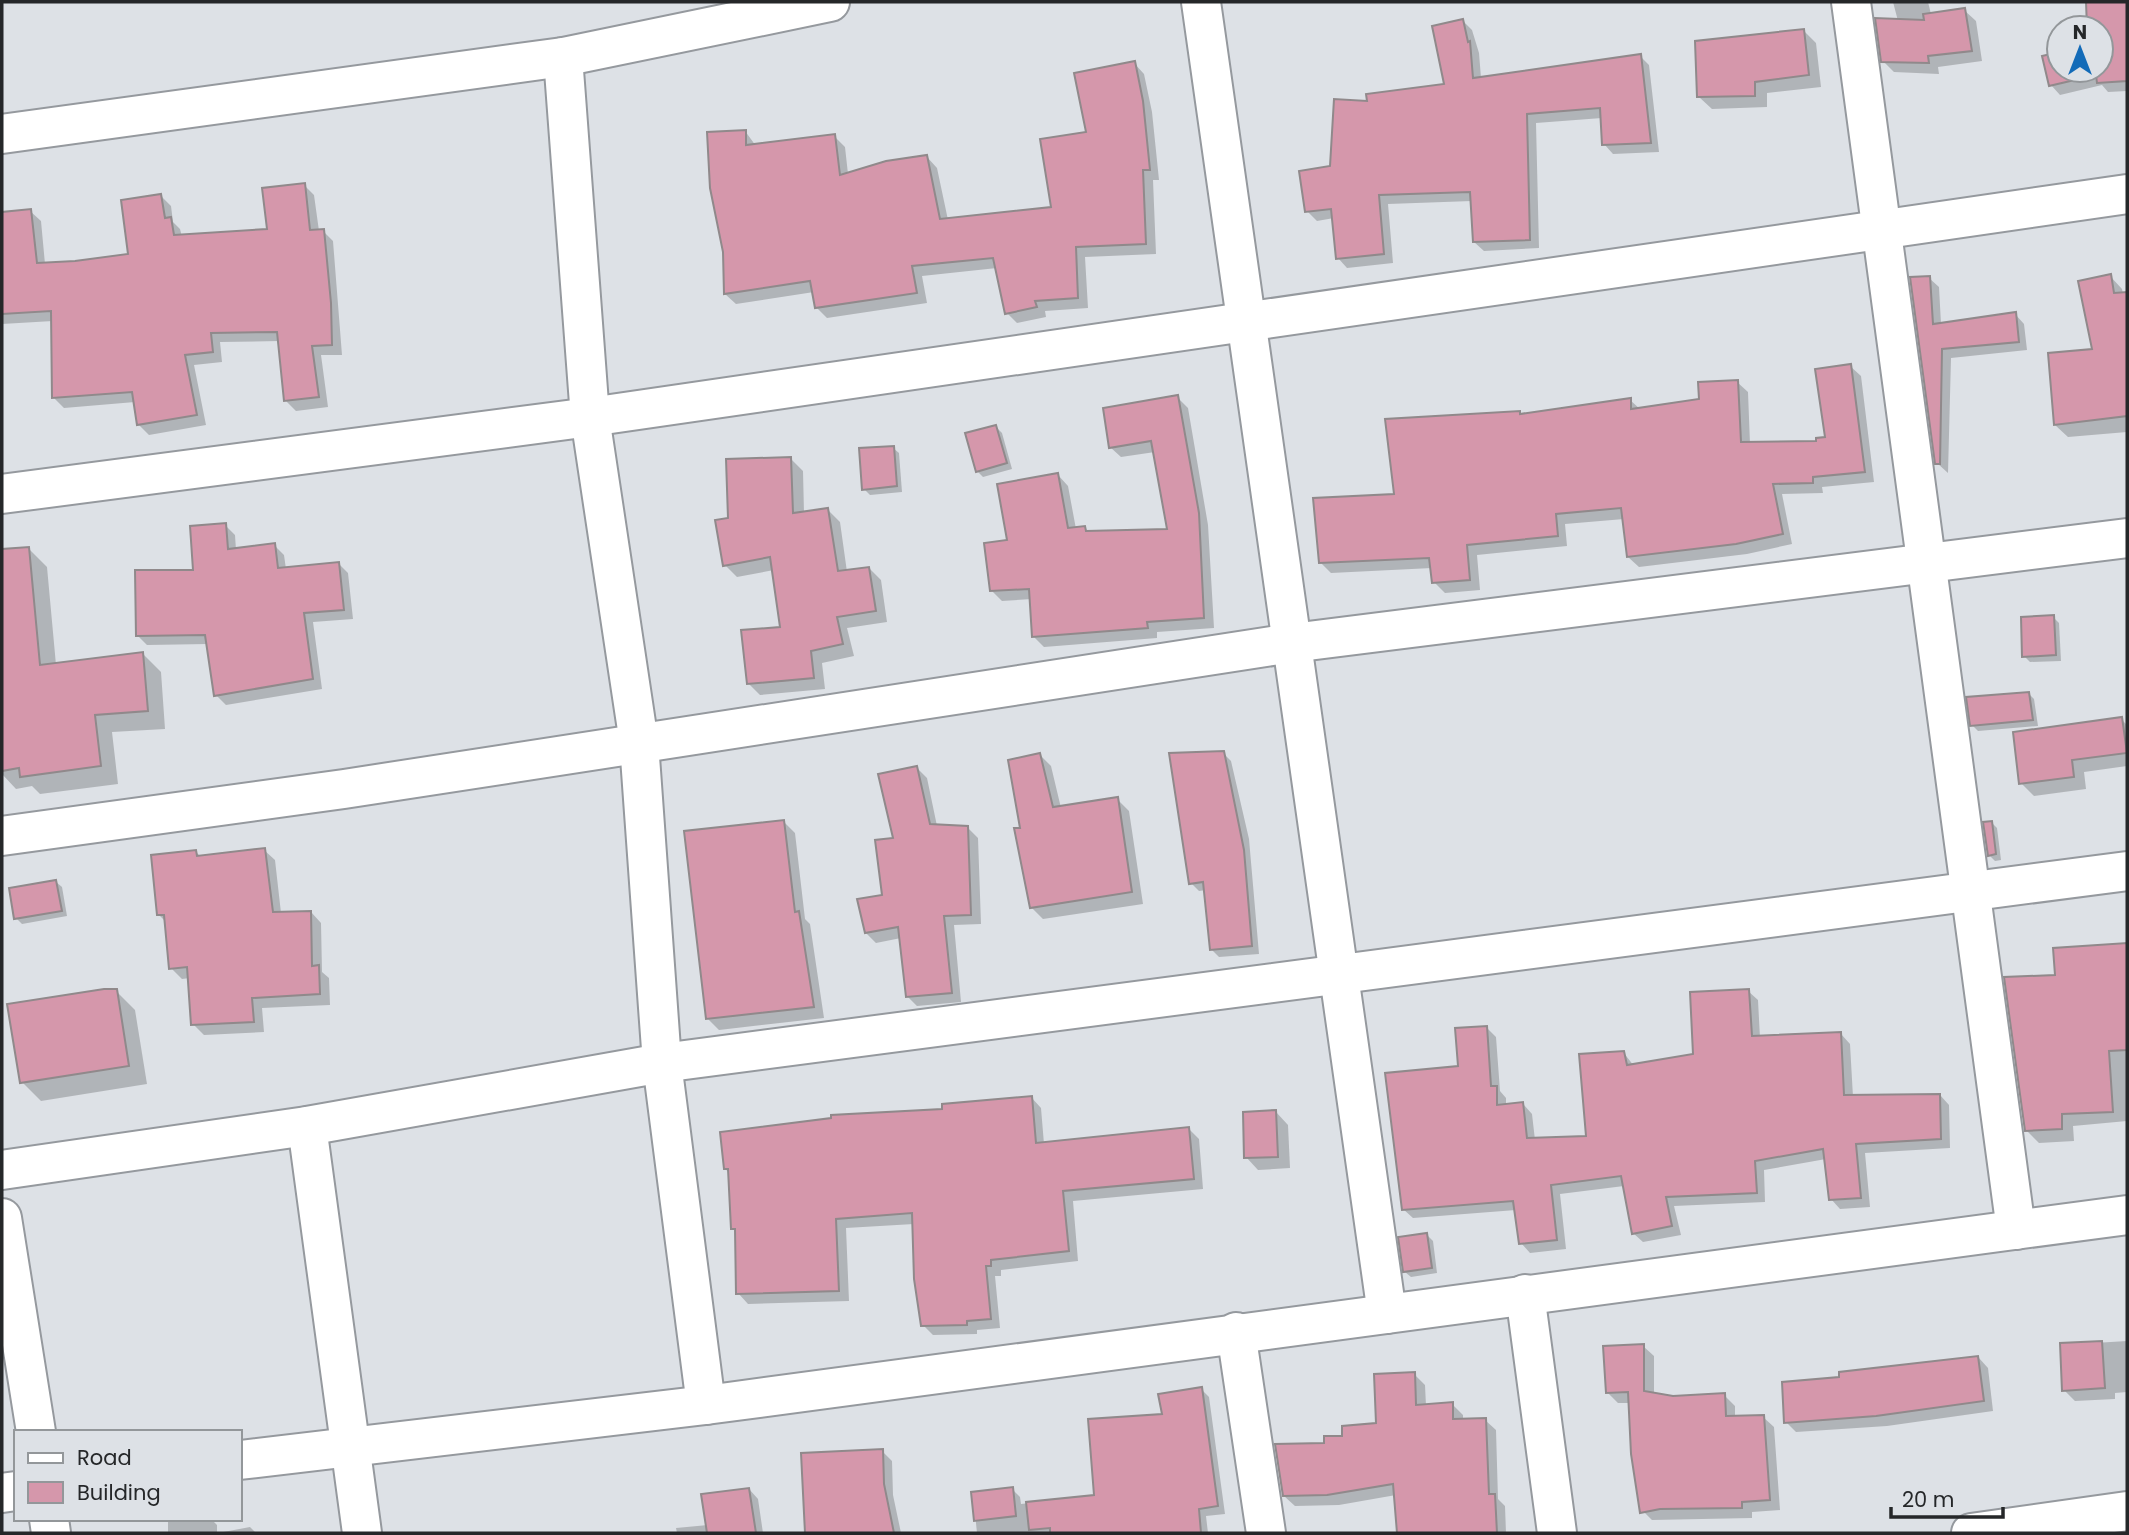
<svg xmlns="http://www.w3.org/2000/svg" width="2129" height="1535" font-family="Poppins,sans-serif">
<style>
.shadow{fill:#0003}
.building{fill:#d597ab;stroke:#90898b;stroke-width:2}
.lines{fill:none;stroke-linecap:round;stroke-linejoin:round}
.minor-casing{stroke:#95999e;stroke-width:42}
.minor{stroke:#fff;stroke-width:38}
</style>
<rect width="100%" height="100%" fill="#dde1e6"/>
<!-- shadow -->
<g class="shadow">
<polygon points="1893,2 1928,2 1931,14 1964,10 1976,21 1982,61 1938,67 1939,74 1894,72 1883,61 1898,21"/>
<polygon points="2088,2 2127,2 2127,91 2108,92 2102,85 2060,95 2051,85 2059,54 2059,70 2101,70 2101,28 2088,28"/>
<polygon points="1463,21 1472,30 1479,53 1481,78 1640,56 1649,65 1659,152 1613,154 1604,144 1602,118 1536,123 1539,248 1484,251 1474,242 1472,201 1388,204 1393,263 1347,268 1338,258 1334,218 1317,221 1307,211 1369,103 1447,86"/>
<polygon points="1804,31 1816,43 1821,87 1767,93 1767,107 1712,109 1699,97"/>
<polygon points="1134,63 1144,74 1152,112 1159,180 1153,180 1156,254 1085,257 1088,308 1045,311 1046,317 1017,323 1007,313 997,268 922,276 927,303 827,318 816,307 814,292 736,304 725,294 745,131 756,146 834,136 845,147 848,174 927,157 937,168 948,220 1053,209 1088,133"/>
<polygon points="304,185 314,195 319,231 323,231 333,241 342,355 321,355 328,407 296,411 286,401 280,341 220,342 222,362 194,365 206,425 149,435 139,425 135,402 64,408 54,398 53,321 2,324 2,214 30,211 41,221 45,264 76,263 130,255 161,196 171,206 173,222 180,229 182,237 269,231"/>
<polygon points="2110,276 2122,289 2123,294 2127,294 2127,432 2068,437 2055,425 2094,351"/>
<polygon points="1929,278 1939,287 1941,324 2015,314 2024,324 2027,350 1951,358 1948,473 1937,463"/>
<polygon points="1850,366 1861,376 1874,482 1822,487 1823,493 1782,494 1792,544 1747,554 1639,567 1628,557 1624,519 1565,524 1567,546 1477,555 1480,590 1445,593 1434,582 1432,568 1331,573 1321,563 1395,496 1519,412 1522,415 1630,400 1640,409 1701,400 1737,382 1748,392 1750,444 1818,443 1827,439"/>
<polygon points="1177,397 1188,408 1208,525 1214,628 1157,632 1157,638 1044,647 1034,637 1032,599 1002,601 991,590 1009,542 1058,475 1068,486 1076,529 1084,528 1089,532 1169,531 1155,452 1121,457 1110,447"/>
<polygon points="996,427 1002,433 1012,469 983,477 977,471"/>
<polygon points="893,448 899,453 902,492 870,495 864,489"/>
<polygon points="791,459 803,471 804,513 828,510 840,522 847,572 869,568 881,580 887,622 847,628 854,656 822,663 825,689 760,695 748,683 782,628 774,570 737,577 725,565 730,519"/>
<polygon points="225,525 235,535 236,550 274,545 284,555 286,569 338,563 348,573 353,619 313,622 322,689 226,705 216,695 208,644 147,645 137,635 195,572"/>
<polygon points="29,549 47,567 56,665 143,654 161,672 165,729 112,732 118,784 40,794 32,786 16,789 2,774 2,551"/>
<polygon points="2053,617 2059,623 2061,661 2030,662 2024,656"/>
<polygon points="2028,693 2034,699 2038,726 1978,731 1972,725"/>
<polygon points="2121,719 2127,725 2127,766 2084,772 2086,789 2034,796 2021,783"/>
<polygon points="1223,753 1231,761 1249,839 1259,954 1219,957 1211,949 1206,890 1199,891 1191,883"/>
<polygon points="1040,755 1051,766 1061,808 1117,799 1129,811 1143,904 1043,919 1031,907 1022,830"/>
<polygon points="917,768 927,778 937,826 968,828 978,838 981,924 954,925 961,1002 917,1006 907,996 901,938 876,943 866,933 883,896 895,840"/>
<polygon points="784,822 795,833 805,919 810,924 824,1018 719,1030 707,1018"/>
<polygon points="1991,822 1997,828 2001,860 1995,861 1989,855"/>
<polygon points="264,850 275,860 281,913 311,912 321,923 322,972 329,978 330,1005 262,1008 264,1032 204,1035 193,1024 190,978 182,979 171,968 167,923 159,915 195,851 201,857"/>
<polygon points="56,882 62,887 67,916 22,924 16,918"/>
<polygon points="2127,945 2127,1121 2073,1126 2074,1141 2039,1143 2026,1130 2057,976 2055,949"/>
<polygon points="116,991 135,1010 147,1084 41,1101 22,1082"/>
<polygon points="1748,991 1758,1000 1760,1038 1841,1034 1850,1044 1853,1097 1940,1095 1949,1105 1950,1148 1865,1153 1870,1207 1840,1209 1831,1199 1826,1159 1764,1170 1765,1202 1674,1206 1681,1235 1643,1242 1633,1233 1624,1186 1560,1194 1566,1249 1530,1253 1521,1243 1516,1210 1413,1218 1403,1209 1460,1068 1487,1028 1496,1037 1500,1091 1506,1098 1506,1106 1523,1104 1532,1114 1535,1140 1587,1138 1623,1052 1634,1066 1695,1056"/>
<polygon points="1031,1097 1041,1108 1044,1144 1189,1129 1199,1139 1203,1189 1073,1201 1078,1261 1001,1270 1001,1276 995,1276 1000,1328 977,1330 977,1334 933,1335 923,1325 914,1224 846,1228 849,1301 748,1304 738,1293 737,1233 733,1228 730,1173 725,1169 944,1110"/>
<polygon points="1276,1112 1288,1125 1290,1168 1258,1170 1246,1157"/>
<polygon points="1427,1235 1433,1241 1437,1273 1411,1277 1405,1272"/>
<polygon points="2127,1341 2127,1392 2115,1393 2115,1399 2075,1401 2064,1390 2062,1345"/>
<polygon points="1643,1346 1654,1356 1654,1395 1673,1398 1724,1395 1735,1406 1735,1417 1763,1417 1774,1427 1780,1510 1752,1512 1752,1518 1652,1520 1641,1509 1631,1403 1618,1403 1607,1392"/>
<polygon points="1978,1357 1988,1368 1993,1411 1887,1426 1796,1432 1786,1422 1841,1378"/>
<polygon points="1414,1374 1425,1385 1426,1406 1452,1404 1463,1415 1463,1420 1485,1420 1496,1430 1498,1499 1505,1506 1506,1533 1399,1533 1396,1495 1339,1505 1295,1506 1284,1496 1326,1445 1378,1425"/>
<polygon points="1201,1389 1209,1397 1225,1514 1206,1516 1208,1533 977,1533 973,1494 1012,1489 1020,1497 1021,1504 1096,1496 1164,1416"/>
<polygon points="882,1451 892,1461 893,1495 901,1533 806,1533 803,1455"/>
<polygon points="749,1489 758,1499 763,1533 677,1533 676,1528 708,1525"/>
<polygon points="168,1519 211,1519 217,1525 217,1533 168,1533"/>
<polygon points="250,1527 256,1533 218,1533"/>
</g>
<!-- building -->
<g class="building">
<polygon points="2086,2 2127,2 2127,81 2097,83 2096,75 2049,86 2042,56 2059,52 2059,70 2101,70 2101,28 2087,28"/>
<polygon points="1965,8 1972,51 1928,56 1929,63 1881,62 1875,18 1924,20 1923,14"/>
<polygon points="1463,19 1468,42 1470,41 1473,78 1641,54 1651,143 1602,145 1600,108 1527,114 1530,240 1473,242 1470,192 1379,195 1384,254 1336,259 1331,209 1305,212 1299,171 1330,166 1334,99 1367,101 1366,94 1444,84 1432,26"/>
<polygon points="1804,29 1809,75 1755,82 1755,96 1697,97 1695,41"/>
<polygon points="1135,61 1143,101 1150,170 1143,170 1146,244 1076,247 1078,298 1035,301 1037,307 1005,314 993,258 912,266 917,293 815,308 810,281 724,294 723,252 710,188 707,132 746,130 746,145 835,134 840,175 886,161 927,155 940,219 1051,207 1040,139 1086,132 1074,73"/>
<polygon points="305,183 310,230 324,229 331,303 332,345 312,346 319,397 284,401 277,332 211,333 213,352 185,355 197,415 137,425 132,392 52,398 51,311 2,314 2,212 31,209 37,263 75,261 128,254 121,200 161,194 165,218 171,217 174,235 267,229 262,188"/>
<polygon points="2111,274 2114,293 2127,292 2127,416 2054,425 2048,353 2092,349 2078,281"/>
<polygon points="1930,276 1933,324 2016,312 2019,342 1942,349 1940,464 1935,464 1910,277"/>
<polygon points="1851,364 1865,472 1813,477 1813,483 1773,484 1783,534 1736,544 1627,557 1621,508 1556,514 1558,536 1467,545 1470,580 1432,583 1429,558 1319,563 1313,498 1394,494 1385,419 1520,411 1520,414 1631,398 1631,409 1699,399 1698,382 1738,380 1741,442 1816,441 1816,438 1825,437 1815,369"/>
<polygon points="1178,395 1199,513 1204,618 1147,622 1148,628 1032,637 1029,589 990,591 984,543 1007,540 997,484 1058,473 1068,528 1085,526 1086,531 1167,529 1151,441 1109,448 1103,408"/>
<polygon points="996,425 1007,463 976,472 965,433"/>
<polygon points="894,446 897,486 862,490 859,448"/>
<polygon points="791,457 793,513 828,508 838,571 869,567 876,611 837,617 843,644 811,651 814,678 747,684 741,630 780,627 770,557 723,566 715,520 728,518 726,459"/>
<polygon points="226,523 228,549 275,543 278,568 339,562 344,610 304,613 313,679 214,696 205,635 136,636 135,570 193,570 190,526"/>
<polygon points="29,547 40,665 143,652 148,711 95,715 101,766 20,777 19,768 2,771 2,549"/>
<polygon points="2054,615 2056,655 2022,657 2021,617"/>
<polygon points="2029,692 2033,720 1970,726 1966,697"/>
<polygon points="2122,717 2127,753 2072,760 2074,777 2019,784 2013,732"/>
<polygon points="1224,751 1244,850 1252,946 1210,950 1203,882 1189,884 1169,753"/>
<polygon points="1040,753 1053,807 1118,797 1132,892 1030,908 1014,828 1020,828 1008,760"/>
<polygon points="917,766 930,824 968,826 971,915 944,916 952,993 906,997 898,927 865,933 857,899 882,895 875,840 893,838 878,774"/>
<polygon points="784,820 795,912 799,911 814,1007 706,1019 684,831"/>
<polygon points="1992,821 1996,854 1988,856 1983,822"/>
<polygon points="265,848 273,912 311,911 312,966 319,965 320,994 252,998 254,1022 191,1025 187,967 169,969 164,915 157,915 151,855 196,850 197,856"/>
<polygon points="56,880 62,911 14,919 9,888"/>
<polygon points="2127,943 2127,1050 2109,1051 2113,1112 2062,1114 2062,1129 2025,1131 2004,977 2055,975 2053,948"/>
<polygon points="104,989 117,989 129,1066 20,1083 7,1004"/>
<polygon points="1749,989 1752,1036 1841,1032 1844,1095 1940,1094 1941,1139 1856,1144 1861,1198 1829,1200 1823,1149 1755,1161 1757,1193 1666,1197 1672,1226 1632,1234 1621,1176 1551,1185 1557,1240 1519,1244 1513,1201 1402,1210 1385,1073 1458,1066 1455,1028 1487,1026 1491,1086 1497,1086 1497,1105 1523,1102 1527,1138 1586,1136 1579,1054 1624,1051 1627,1065 1693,1054 1690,992"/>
<polygon points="1032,1096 1036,1143 1189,1127 1194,1179 1063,1191 1069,1251 991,1260 991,1266 986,1266 991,1319 967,1321 967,1325 921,1326 914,1279 912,1213 836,1219 839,1291 736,1294 735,1229 731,1229 728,1169 724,1169 720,1132 831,1118 831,1115 942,1109 942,1104"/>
<polygon points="1276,1110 1278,1157 1244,1158 1243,1112"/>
<polygon points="1427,1233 1432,1268 1403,1272 1398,1237"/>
<polygon points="2102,1341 2105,1388 2062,1391 2060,1343"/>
<polygon points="1644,1344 1644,1391 1673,1396 1725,1393 1726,1416 1764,1415 1770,1500 1742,1502 1742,1508 1660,1509 1640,1513 1631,1454 1628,1392 1606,1393 1603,1346"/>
<polygon points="1978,1356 1984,1401 1876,1416 1784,1423 1782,1382 1839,1377 1839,1372"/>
<polygon points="1415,1372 1416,1405 1453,1402 1453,1419 1486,1418 1489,1494 1495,1494 1497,1533 1397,1533 1393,1484 1327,1495 1283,1496 1275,1444 1324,1443 1324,1436 1342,1436 1342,1426 1376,1423 1374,1374"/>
<polygon points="1202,1387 1218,1506 1199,1509 1201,1533 1050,1533 1050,1528 1029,1530 1026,1502 1094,1495 1088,1419 1162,1414 1158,1394"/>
<polygon points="883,1449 884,1484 894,1533 805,1533 801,1453"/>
<polygon points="1013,1487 1016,1516 974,1521 971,1492"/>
<polygon points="749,1488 756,1533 707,1533 701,1494"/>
</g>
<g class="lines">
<defs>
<g id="minor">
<polyline points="1201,2 1387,1314"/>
<polyline points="1851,2 2016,1230"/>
<polyline points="563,57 590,417 639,743 662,1063 706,1405"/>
<polyline points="2,134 563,57 830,2"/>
<polyline points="2,494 590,417 2127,194"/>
<polyline points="2,836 344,789 1292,643 2127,538"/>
<polyline points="307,1126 362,1533"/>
<polyline points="2,1170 307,1126 662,1063 2127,871"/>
<polyline points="2,1218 36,1432"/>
<polyline points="1525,1294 1557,1533"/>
<polyline points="1236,1332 1266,1533"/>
<polyline points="240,1460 706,1405 2127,1215"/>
<polyline points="2,1493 16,1491"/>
<polyline points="49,1519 51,1533"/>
<polyline points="1971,1533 2127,1511"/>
</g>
</defs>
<!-- minor casing -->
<use href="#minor" class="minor-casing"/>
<!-- minor -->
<use href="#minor" class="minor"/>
</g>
<!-- border -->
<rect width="2129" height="1535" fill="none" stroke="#252729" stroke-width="7"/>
<!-- legend -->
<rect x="14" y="1430" width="228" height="91" fill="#dde1e6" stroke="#93979a" stroke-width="2"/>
<rect x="28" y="1453" width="35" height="10" fill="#ffffff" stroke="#93979a" stroke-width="2"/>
<text x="77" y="1465" font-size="21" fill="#252729">Road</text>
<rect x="28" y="1482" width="35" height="21" fill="#d597ab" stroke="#93979a" stroke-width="2"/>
<text x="77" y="1500" font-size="21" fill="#252729">Building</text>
<!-- north arrow -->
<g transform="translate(2080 49)"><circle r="33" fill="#dde1e6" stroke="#93979a" stroke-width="2"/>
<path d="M0-5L12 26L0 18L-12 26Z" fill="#136bb8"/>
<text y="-10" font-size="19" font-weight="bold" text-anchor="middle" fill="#252729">N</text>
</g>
<!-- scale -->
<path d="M1891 1507v10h112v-10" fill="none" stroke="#252729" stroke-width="3.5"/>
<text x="1902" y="1507" font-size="21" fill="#252729" stroke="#dde1e6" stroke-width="5" paint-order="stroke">20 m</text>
</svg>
